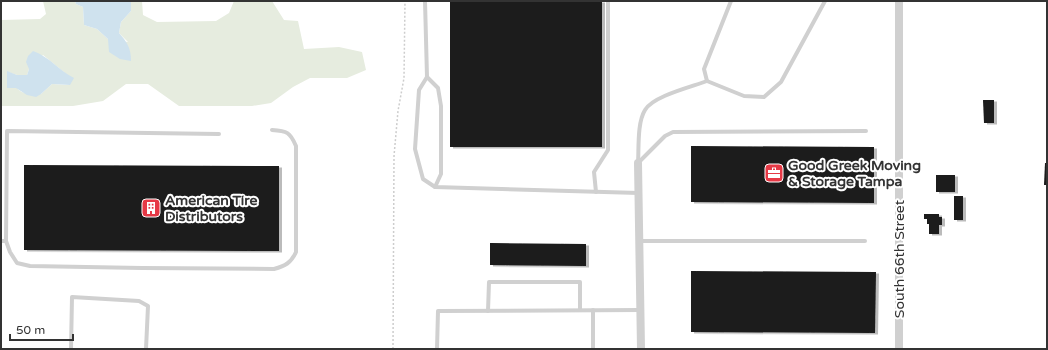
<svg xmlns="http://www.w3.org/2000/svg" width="1048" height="350" font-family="'Varela Round',sans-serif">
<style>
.green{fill:#e6ecdf;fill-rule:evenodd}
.water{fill:#cfe2ee}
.building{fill:#1a1a1a;filter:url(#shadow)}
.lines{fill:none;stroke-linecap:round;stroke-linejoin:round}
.path{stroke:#cdcdcd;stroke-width:1.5;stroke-dasharray:2 2;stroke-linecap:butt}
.service{stroke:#d0d0d0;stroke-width:4}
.minor{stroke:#d0d0d0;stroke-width:8}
.labels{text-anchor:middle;stroke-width:4;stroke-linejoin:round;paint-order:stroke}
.poi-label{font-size:14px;font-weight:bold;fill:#333;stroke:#fff;text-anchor:start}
.street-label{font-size:14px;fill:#333;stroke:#fff}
</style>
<defs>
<filter id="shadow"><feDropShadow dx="3" dy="1.5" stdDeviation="0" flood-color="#0004"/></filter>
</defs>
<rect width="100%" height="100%" fill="#fff"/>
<!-- green -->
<path class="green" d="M 43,1 L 75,1 L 76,4 L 83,7 L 84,25 L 97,29 L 108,39 L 128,42 L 119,33 L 121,22 L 131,11 L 130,1 L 118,1 L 142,1 L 143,15 L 157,22 L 216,21 L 229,13 L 234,1 L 272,1 L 284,20 L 298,21 L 304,49 L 339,47 L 362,52 L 366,70 L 347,78 L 310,78 L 293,87 L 271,103 L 252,106 L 179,106 L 148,84 L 126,84 L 103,101 L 73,106 L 1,106 L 1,20 L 40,19 L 46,14 ZM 43,55 L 65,73 L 69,85 L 52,84 L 41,94 C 19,95 17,91 8,72 L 17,75 L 27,75 L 29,69 Z"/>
<!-- water -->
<g class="water">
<path d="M 75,1 L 131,1 L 131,11 L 121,22 L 119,33 C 127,42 131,48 131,61 L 120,59 L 109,52 L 108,39 L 97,29 L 84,25 L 83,7 L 76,4 Z"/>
<path d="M 33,51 C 50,57 58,70 74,78 L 70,85 L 52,84 L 41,94 L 36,97 L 27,95 L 16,88 L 7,88 L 7,71 L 17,75 L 27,75 L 29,69 L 26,62 L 28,56 Z"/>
</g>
<!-- building -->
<g class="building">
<rect x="450" y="1" width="152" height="146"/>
<polygon points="983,100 994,100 994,123 984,123"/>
<polygon points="691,146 874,147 874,203 691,202"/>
<polygon points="1045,163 1047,163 1047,185 1044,185"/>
<polygon points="24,165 279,166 279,251 24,250"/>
<rect x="936" y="175" width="19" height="17"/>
<rect x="954" y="196" width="9" height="24"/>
<polygon points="924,214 939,214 939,217 942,217 942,225 939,225 939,234 929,234 929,224 927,224 927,219 924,219"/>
<polygon points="490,243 586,244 586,266 490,265"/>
<polygon points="691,271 876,272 875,333 691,332"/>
</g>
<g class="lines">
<!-- path -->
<polyline class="path" points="393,349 394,156 398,111 404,78 405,1"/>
<!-- service -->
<g class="service">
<polyline points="425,1 427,77 419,90 415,149 423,179 435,187 639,193"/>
<polyline points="731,1 704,69 707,81 744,96 764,97 781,82 825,1"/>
<polyline points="427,77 438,88 441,106 441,174 435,187"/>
<polyline points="638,163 665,136 673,132 866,131"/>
<path d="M 638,163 C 639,148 637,123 645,110 C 653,96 691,87 707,81"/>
<polyline points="596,192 594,172 608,150 608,1"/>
<polyline points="1,241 6,241 7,131 219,134"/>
<path d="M 6,241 L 10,252 L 17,263 L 30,266 L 142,268 L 274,269 C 285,266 291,263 296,252 L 296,146 C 290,132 287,131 272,130"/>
<polyline points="640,241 865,241"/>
<polyline points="488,311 489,282 580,282 580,310"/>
<polyline points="71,349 72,297 139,301 148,306 146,349"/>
<polyline points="437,349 438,311 640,310"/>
<polyline points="593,349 593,310"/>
</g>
<!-- minor -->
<g class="minor">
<polyline points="899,1 899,349"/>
<polyline points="638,163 641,349"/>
</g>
</g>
<!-- icons -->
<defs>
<symbol id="office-square" viewBox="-11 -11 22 22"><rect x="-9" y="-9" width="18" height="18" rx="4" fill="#e63946" stroke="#fff"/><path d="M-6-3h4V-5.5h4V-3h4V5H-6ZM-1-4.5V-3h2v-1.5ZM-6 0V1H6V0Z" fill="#fff"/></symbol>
<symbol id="building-square" viewBox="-11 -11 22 22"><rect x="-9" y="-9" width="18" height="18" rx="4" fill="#e63946" stroke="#fff"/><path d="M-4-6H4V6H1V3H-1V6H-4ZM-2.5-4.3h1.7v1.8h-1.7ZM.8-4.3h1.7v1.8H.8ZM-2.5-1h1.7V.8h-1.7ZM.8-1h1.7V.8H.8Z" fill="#fff"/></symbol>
</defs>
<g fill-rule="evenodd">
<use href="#office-square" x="763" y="162" width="22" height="22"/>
<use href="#building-square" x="140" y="197" width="22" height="22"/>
</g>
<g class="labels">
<!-- poi labels -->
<g class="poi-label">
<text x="788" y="170">Good Greek Moving<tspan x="788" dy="16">&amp; Storage Tampa</tspan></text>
<text x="165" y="205">American Tire<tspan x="165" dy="16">Distributors</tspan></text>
</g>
<!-- street labels -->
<g class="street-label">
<text transform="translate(899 259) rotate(-90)" y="5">South 66th Street</text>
</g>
</g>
<!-- border -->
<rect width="1048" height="350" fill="none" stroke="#333333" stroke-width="4"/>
<!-- scale -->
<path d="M10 334v6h63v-6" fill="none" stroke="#333333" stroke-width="2"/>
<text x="16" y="334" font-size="12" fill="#333333" stroke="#ffffff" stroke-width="3" paint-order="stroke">50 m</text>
</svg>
